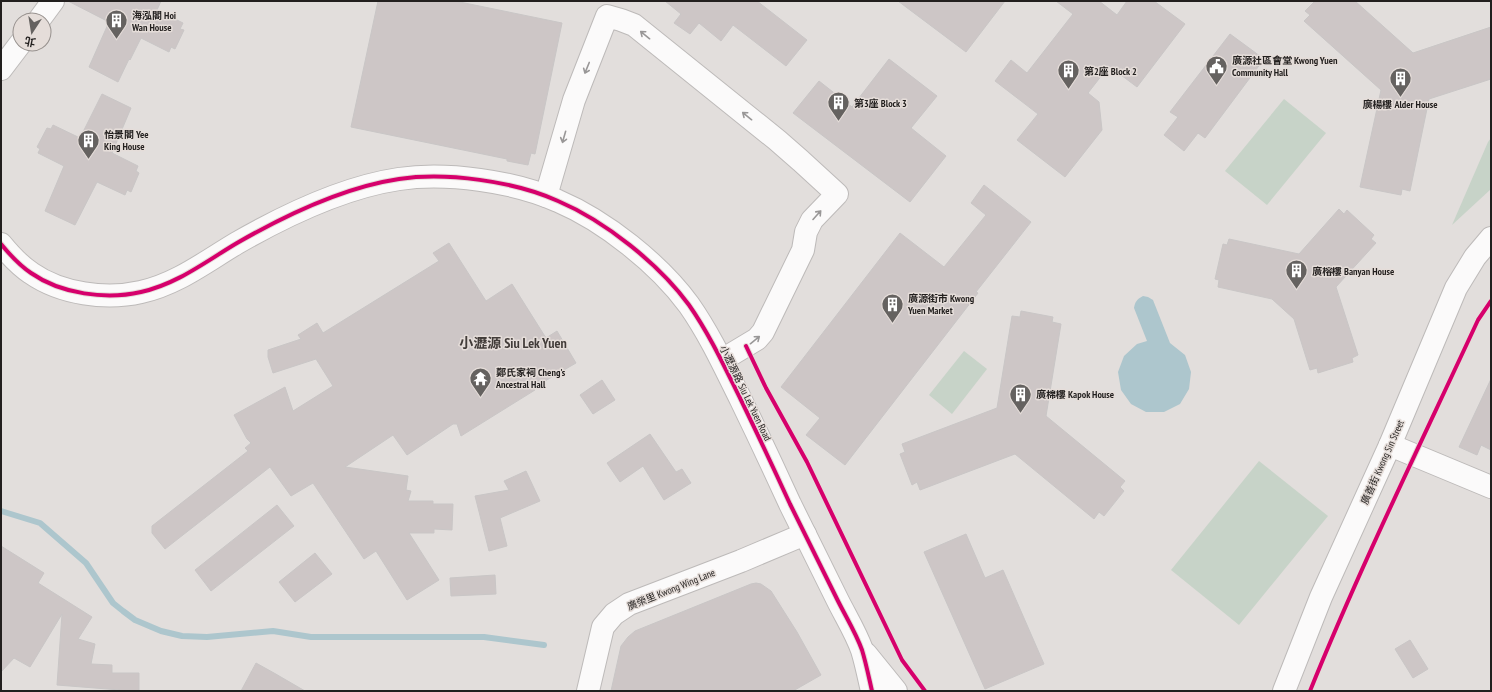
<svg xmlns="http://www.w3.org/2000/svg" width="1492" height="692" font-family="'PT Sans Narrow','Noto Sans TC',sans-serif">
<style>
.green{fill:#c7d3c8}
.water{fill:#adc6cd}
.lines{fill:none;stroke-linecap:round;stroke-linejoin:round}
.stream{stroke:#adc6cd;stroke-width:6}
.building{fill:#cdc6c6;stroke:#c9c6c6}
.minor-casing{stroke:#bdbab9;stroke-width:24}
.minor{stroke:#fbfafa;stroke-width:22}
.cycleway-casing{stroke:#e5ddd9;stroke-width:6}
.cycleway{stroke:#d6006c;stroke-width:4}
.oneway{stroke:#999797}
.labels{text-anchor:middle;stroke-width:3;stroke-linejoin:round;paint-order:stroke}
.poi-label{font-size:10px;font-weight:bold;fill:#221f1e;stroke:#e5ddd9;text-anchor:start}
.street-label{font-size:10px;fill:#221f1e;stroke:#e5ddd9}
.district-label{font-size:14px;font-weight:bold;fill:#423c39;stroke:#e5ddd9}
</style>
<rect width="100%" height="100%" fill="#e2dedc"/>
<!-- green -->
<g class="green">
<polygon points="1284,99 1326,133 1267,205 1225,171"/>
<polygon points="1491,138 1491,189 1452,225 1488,142"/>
<polygon points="964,351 987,369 952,414 929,395"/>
<polygon points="1259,461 1328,516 1239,625 1171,570"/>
</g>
<!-- water -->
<path class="water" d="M 1143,296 L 1148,297 L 1153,300 L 1170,343 L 1185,355 L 1191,372 L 1189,389 L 1180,404 L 1164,412 L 1146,412 L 1131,404 L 1121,390 L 1118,372 L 1124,356 L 1137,344 L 1147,341 L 1134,308 C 1135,302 1137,299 1143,296 Z"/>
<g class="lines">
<!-- stream -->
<polyline class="stream" points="1,511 40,523 86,563 113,603 123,611 135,620 161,631 182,636 207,637 273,631 311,637 484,637 544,645"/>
</g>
<!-- building -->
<g class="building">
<polygon points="68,1 161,1 157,10 183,23 180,29 184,30 175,49 171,47 169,52 141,38 130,60 129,59 118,82 89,67 109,22"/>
<polygon points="378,1 455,1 562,23 535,154 531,153 528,165 507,161 507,159 351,127"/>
<polygon points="665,1 757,1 807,40 786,66 733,25 721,41 699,23 690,34 674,23 681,14"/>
<polygon points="898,1 1005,1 966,52"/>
<polygon points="1056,1 1099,1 1117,15 1127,1 1154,1 1185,24 1137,87 1109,66 1088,93 1099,102 1102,130 1065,177 1017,140 1038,114 995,81 1011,60 1027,73 1073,14"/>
<polygon points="1315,1 1355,1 1413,53 1491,27 1491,79 1429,99 1410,191 1402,189 1401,195 1360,187 1381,90 1304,21 1310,15 1305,11"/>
<polygon points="1230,34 1264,59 1205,138 1198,133 1184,151 1164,135 1178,117 1170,112"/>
<polygon points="889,59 937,96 911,128 946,156 910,202 793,113 819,81 852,107"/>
<polygon points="102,94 131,108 112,153 138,166 136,171 139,173 131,192 127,190 125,195 97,182 75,225 45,211 64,166 38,153 40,149 37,147 47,128 51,129 53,125 80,138"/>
<polygon points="984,185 1031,222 976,292 978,293 845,465 806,435 820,418 781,387 900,233 944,267 986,215 971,203"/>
<polygon points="1339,209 1344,214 1347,210 1374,235 1371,239 1376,243 1336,287 1358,355 1352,358 1353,362 1318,373 1317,368 1310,370 1294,319 1272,299 1218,287 1219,280 1215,279 1223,244 1227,245 1229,239 1299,254"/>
<polygon points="449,243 486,301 512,284 546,338 557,331 576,363 533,388 535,390 461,436 457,424 453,424 407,455 393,435 345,467 408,476 406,490 411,491 408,501 433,501 433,504 453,504 452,530 434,529 434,533 409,533 439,580 407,600 376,551 364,559 313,483 291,496 270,467 165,549 152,533 152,526 248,451 245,448 251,443 247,439 234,415 285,387 293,411 333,386 316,359 273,373 268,357 268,350 301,339 298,335 317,323 323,333 439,261 433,253"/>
<polygon points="1021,311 1053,317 1052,322 1061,324 1046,416 1125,481 1120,487 1124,491 1104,516 1099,512 1094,519 1015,454 920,490 917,482 912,485 900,454 905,452 902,444 997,408 1012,316 1020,317"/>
<polygon points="1491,379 1491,450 1481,445 1477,455 1459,447"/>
<polygon points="602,380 615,400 593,414 580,395"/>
<polygon points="650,434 676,472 682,469 691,483 664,500 643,466 620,482 607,463"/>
<polygon points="526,471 540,501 500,518 507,546 489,551 475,496 509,490 504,481"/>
<polygon points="277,505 294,526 211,591 195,570"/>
<polygon points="966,534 985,578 1003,570 1044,664 985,689 924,552"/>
<polygon points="1,546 44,573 38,583 92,617 78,639 95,644 91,664 112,665 112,673 139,673 139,691 120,691 120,690 57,685 62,614 30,667 14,658 1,672"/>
<polygon points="315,553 332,574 295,602 279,582"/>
<polygon points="495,575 496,594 451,596 450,578"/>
<polygon points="756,583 761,584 771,591 797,632 821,675 793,691 611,691 621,646 628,637 635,631 751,584"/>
<polygon points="1410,640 1428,669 1413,678 1395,649"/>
<polygon points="256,663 274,673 305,691 241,691"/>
</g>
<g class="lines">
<defs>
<g id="minor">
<polyline points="39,20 53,1"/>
<polyline points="1,69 20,44"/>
<polyline points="546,196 574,100 607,16 621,20 634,25 777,140 801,161 837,194 812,220 806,232 803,250 763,332 757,339 722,360"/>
<path d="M 1,244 C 10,255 19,265 31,273 C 61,294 106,300 141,292 C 177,284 205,262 237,243 C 284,216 345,187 399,179 C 446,172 514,181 558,201 C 605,221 659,264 689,305 C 710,335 725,368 741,400 C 758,435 774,469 790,504 C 806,537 822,569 838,601 C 846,617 856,633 862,650 C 866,663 869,678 872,691"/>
<polyline points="1390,445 1491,487"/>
<polyline points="866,654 896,691"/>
<polyline points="588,691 603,627 614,614 629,604 741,561 805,534"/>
<polyline points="1284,691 1321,597 1390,445 1456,288 1475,257 1491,238"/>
</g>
</defs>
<!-- minor casing -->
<use href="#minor" class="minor-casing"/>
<!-- minor -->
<use href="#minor" class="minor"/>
<defs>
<g id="cycleway">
<path d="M 1,244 C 10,255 19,265 31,273 C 61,294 106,300 141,292 C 177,284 205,262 237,243 C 284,216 345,187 399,179 C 446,172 514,181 558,201 C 605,221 659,264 689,305 C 710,335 725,368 741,400 C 758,435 774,469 790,504 C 806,537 822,569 838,601 C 846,617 856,633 862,650 C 866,663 869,678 872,691"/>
<polyline points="746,346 766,388 807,462 902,660 925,691"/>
<path d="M 1310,691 C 1361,565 1421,443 1478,320 L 1491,301"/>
</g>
</defs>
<!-- cycleway casing -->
<use href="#cycleway" class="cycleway-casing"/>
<!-- cycleway -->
<use href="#cycleway" class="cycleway"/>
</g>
<!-- one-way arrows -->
<defs><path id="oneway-shaft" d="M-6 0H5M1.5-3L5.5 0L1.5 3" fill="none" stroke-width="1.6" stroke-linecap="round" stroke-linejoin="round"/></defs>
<g class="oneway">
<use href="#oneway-shaft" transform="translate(645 35) rotate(-141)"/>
<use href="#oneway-shaft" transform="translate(587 68) rotate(112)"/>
<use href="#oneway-shaft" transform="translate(747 116) rotate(-141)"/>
<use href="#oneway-shaft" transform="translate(564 137) rotate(106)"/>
<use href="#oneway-shaft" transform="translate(817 215) rotate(-48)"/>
<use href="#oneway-shaft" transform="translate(755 340) rotate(-39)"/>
</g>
<!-- icons -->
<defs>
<symbol id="building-pin" viewBox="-11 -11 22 30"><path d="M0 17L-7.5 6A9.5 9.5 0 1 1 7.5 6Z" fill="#656260" stroke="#e5ddd9"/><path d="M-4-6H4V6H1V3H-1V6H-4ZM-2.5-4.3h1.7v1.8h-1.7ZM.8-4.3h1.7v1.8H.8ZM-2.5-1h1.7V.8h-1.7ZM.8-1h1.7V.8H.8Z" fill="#fff"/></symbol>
<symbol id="civic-pin" viewBox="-11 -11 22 30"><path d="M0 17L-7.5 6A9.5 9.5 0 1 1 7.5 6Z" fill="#656260" stroke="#e5ddd9"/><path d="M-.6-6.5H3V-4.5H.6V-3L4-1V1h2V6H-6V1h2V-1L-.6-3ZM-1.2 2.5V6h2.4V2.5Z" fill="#fff"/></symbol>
<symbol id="temple-pin" viewBox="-11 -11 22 30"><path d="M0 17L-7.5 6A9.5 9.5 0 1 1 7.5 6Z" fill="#656260" stroke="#e5ddd9"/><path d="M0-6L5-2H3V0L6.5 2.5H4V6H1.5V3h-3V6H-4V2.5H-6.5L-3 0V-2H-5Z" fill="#fff"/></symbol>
</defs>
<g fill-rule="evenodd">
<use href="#building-pin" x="104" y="8" width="25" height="34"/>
<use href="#civic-pin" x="1204" y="54" width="25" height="34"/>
<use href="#building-pin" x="1056" y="58" width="25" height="34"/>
<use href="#building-pin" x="1388" y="66" width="25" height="34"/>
<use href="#building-pin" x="826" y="90" width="25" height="34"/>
<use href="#building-pin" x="76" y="128" width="25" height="34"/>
<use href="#building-pin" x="1284" y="258" width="25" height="34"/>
<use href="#building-pin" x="880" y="292" width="25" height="34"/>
<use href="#temple-pin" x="468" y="366" width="25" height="34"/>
<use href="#building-pin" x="1008" y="382" width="25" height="34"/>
</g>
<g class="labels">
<!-- poi labels -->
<g class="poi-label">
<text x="132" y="19">海泓閣 Hoi<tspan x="132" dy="12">Wan House</tspan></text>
<text x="1232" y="64">廣源社區會堂 Kwong Yuen<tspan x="1232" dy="12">Community Hall</tspan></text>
<text x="1084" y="75">第2座 Block 2</text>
<text x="854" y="107">第3座 Block 3</text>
<text x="1400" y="108" text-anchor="middle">廣楊樓 Alder House</text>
<text x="104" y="138">怡景閣 Yee<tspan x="104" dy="12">King House</tspan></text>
<text x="1312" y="275">廣榕樓 Banyan House</text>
<text x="908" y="302">廣源街市 Kwong<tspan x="908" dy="12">Yuen Market</tspan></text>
<text x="496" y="376">鄭氏家祠 Cheng's<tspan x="496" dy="12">Ancestral Hall</tspan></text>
<text x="1036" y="398">廣棉樓 Kapok House</text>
</g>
<!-- street labels -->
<g class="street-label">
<text transform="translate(746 393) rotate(64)" y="4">小瀝源路 Siu Lek Yuen Road</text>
<text transform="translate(1382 462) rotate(-66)" y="4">廣善街 Kwong Sin Street</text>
<text transform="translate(671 589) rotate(-22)" y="4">廣榮里 Kwong Wing Lane</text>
</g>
<!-- district labels -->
<g class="district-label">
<text x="513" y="348">小瀝源 Siu Lek Yuen</text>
</g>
</g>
<!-- border -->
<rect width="1492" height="692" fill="none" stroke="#221f1e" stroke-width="4"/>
<!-- north arrow -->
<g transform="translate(32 32) rotate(192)"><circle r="19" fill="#e5ddd9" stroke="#97918e"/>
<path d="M0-3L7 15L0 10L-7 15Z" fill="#656260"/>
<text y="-6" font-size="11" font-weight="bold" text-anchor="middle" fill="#221f1e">北</text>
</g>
</svg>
